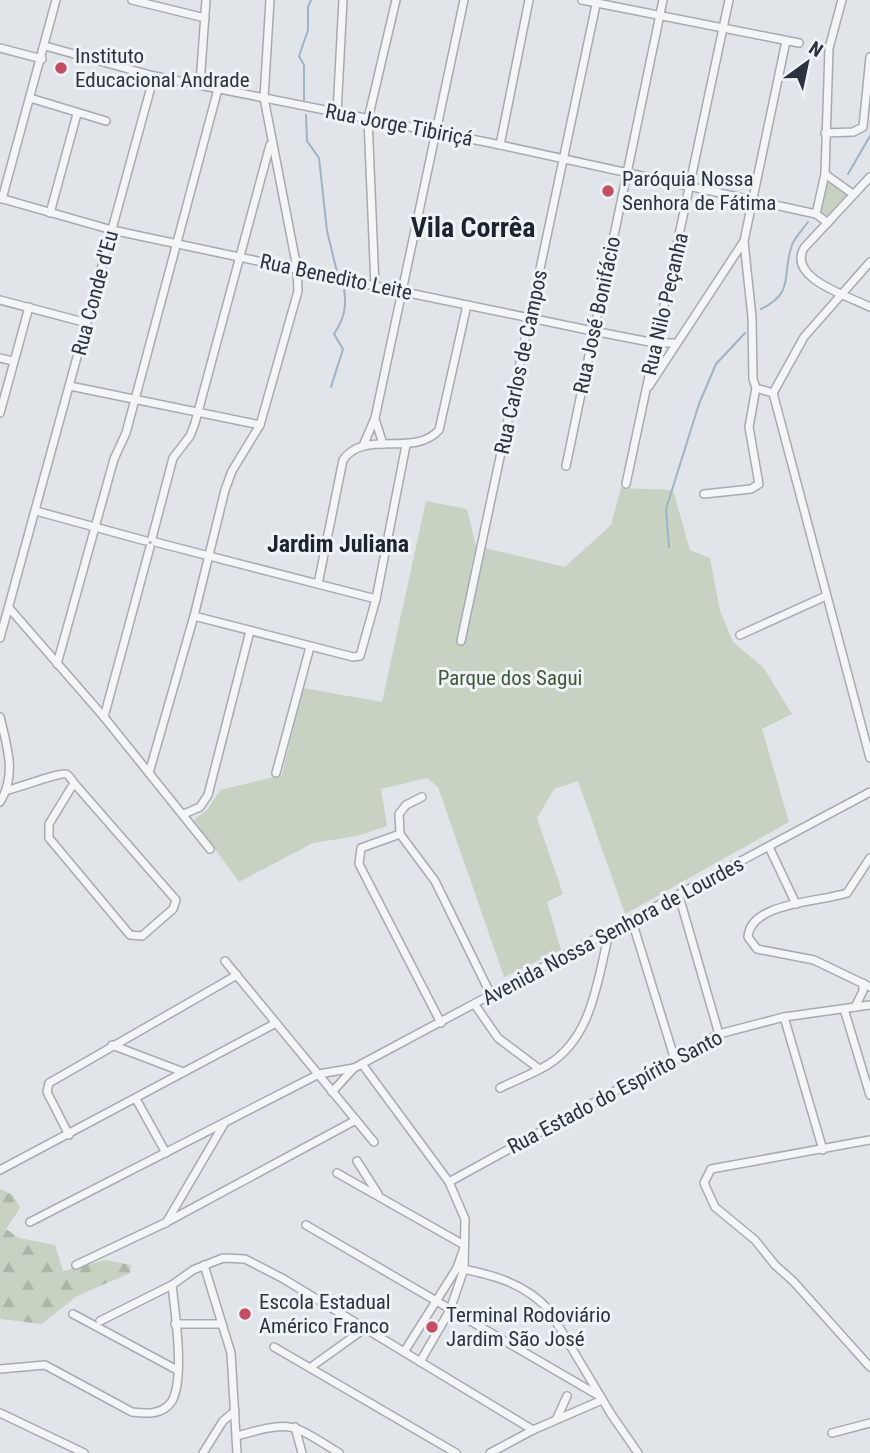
<svg xmlns="http://www.w3.org/2000/svg" width="870" height="1453" font-family="'Roboto Condensed',sans-serif">
<style>
.green{fill:#c7d2c2}
.forest{fill:url(#forest-firs)}
.lines{fill:none;stroke-linecap:round;stroke-linejoin:round}
.stream{stroke:#9eb3c6;stroke-width:2}
.street-casing{stroke:#a6abb2;stroke-width:10}
.street{stroke:#f3f5f7;stroke-width:7}
.poi-dot{fill:#c44f65;stroke:#f0f3f6;stroke-width:2.5}
.labels{text-anchor:middle;stroke-width:6;stroke-linejoin:round;paint-order:stroke}
.poi-label{font-size:21px;fill:#2a333f;stroke:#f0f3f6;text-anchor:start}
.street-label{font-size:21px;fill:#2a333f;stroke:#f0f3f6}
.park-label{font-size:21px;fill:#405939;stroke:#f0f3f6}
.quarter-label{font-size:24px;font-weight:bold;fill:#1c2430;stroke:#f0f3f6}
.district-label{font-size:28px;font-weight:bold;fill:#1c2430;stroke:#f0f3f6}
</style>
<defs>
<pattern id="forest-firs" width="22" height="20" patternUnits="userSpaceOnUse" patternTransform="scale(1.75)"><rect width="22" height="20" fill="#c7d2c2"/><path d="M5 1l3.5 6h-7zM16 11l3.5 6h-7z" fill="#abb5a8"/></pattern>
</defs>
<rect width="100%" height="100%" fill="#e1e4e8"/>
<!-- green -->
<g class="green">
<polygon points="826,183 831,183 847,195 827,216 820,210"/>
<polygon points="621,488 673,490 690,550 710,558 720,611 733,642 763,667 792,714 762,729 789,822 625,914 578,781 554,789 537,818 563,894 547,902 561,950 504,977 438,787 427,778 381,789 387,826 357,836 313,843 239,882 194,820 208,809 220,790 282,775 303,688 382,702 426,501 467,509 476,546 565,567 611,525"/>
</g>
<!-- forest -->
<polygon class="forest" points="0,1189 13,1195 20,1208 6,1229 19,1238 55,1245 63,1271 105,1260 131,1265 130,1273 77,1296 42,1324 0,1319"/>
<g class="lines">
<!-- stream -->
<g class="stream">
<polyline points="304,100 304,65 299,56 308,30 308,7 311,0"/>
<polyline points="306,115 307,141 319,158 327,231 337,272"/>
<polyline points="848,174 870,136"/>
<path d="M 761,309 C 796,292 781,275 792,245 C 795,237 803,229 808,222"/>
<path d="M 331,387 L 343,349 L 334,334 C 344,319 347,307 344,289"/>
<polyline points="669,547 666,509 699,404 716,364 745,333"/>
</g>
<defs>
<g id="street">
<polyline points="132,0 205,18"/>
<polyline points="582,0 799,43"/>
<polyline points="45,46 154,76 491,143 816,214 828,223"/>
<polyline points="0,48 42,59"/>
<polyline points="200,84 206,0"/>
<polyline points="30,98 106,121"/>
<polyline points="337,113 343,0"/>
<polyline points="825,133 853,132 863,127 870,57"/>
<polyline points="500,145 529,0"/>
<polyline points="825,174 853,194"/>
<path d="M 870,177 L 804,248 C 787,278 848,296 870,307"/>
<polyline points="0,198 112,230 375,286 593,331 655,343 674,343"/>
<polyline points="2,199 56,0"/>
<polyline points="50,213 77,114"/>
<polyline points="816,214 825,174 829,48 842,0"/>
<polyline points="744,242 752,317 753,379 756,388 773,393"/>
<polyline points="870,262 804,337 773,393 870,758"/>
<polyline points="375,286 368,119 396,0"/>
<polyline points="0,300 87,323"/>
<polyline points="0,358 13,361"/>
<polyline points="70,386 260,425"/>
<polyline points="649,386 744,241 786,41"/>
<polyline points="0,413 29,307"/>
<polyline points="376,422 383,444"/>
<polyline points="363,446 375,418 464,0"/>
<polyline points="566,466 663,0"/>
<polyline points="626,484 729,0"/>
<polyline points="704,494 751,489 759,484 749,427 756,388"/>
<polyline points="36,511 146,541"/>
<polyline points="152,538 173,458 190,436 195,423 270,145"/>
<polyline points="155,542 376,599"/>
<path d="M 318,584 L 343,460 C 364,429 414,458 439,430 L 467,305"/>
<polyline points="10,609 104,717 210,849"/>
<polyline points="194,616 353,657 360,656 376,599 406,445"/>
<polyline points="740,635 826,596"/>
<polyline points="0,638 154,76"/>
<polyline points="461,641 597,0"/>
<polyline points="57,664 114,459 126,433 218,89"/>
<path d="M 0,717 C 7,746 17,775 0,802"/>
<polyline points="104,717 150,547"/>
<polyline points="149,773 194,616 225,490 232,471 260,425 298,291 297,268 264,98 270,0"/>
<polyline points="276,773 310,647"/>
<path d="M 8,790 C 18,788 60,772 66,774 C 69,775 72,780 74,783 L 176,900 L 173,909 L 142,936 L 130,935 L 49,838 L 49,824 L 74,783"/>
<polyline points="184,814 200,807 208,795 250,631"/>
<polyline points="400,834 361,848 359,864 441,1023"/>
<polyline points="400,834 435,881 492,997"/>
<polyline points="400,834 399,814 406,805 422,797"/>
<polyline points="769,847 796,904"/>
<path d="M 870,858 L 847,893 C 821,902 750,902 748,937 L 757,949 L 814,960 L 870,987"/>
<polyline points="679,896 719,1034"/>
<polyline points="632,921 675,1060"/>
<polyline points="225,961 374,1142"/>
<polyline points="475,1005 498,1038 538,1068"/>
<polyline points="855,1007 863,991 863,983"/>
<polyline points="844,1009 870,1095"/>
<polyline points="784,1017 823,1150"/>
<polyline points="112,1045 183,1072"/>
<polyline points="362,1064 449,1182 465,1219 464,1269 450,1310 420,1362"/>
<path d="M 500,1088 C 516,1080 535,1073 549,1064 C 593,1036 597,980 609,934"/>
<polyline points="332,1092 354,1068 870,792"/>
<polyline points="136,1099 166,1153"/>
<polyline points="69,1135 47,1092 49,1083 237,975"/>
<polyline points="870,1140 711,1169 704,1183 715,1207 755,1240 775,1265 793,1281 870,1367"/>
<polyline points="357,1161 378,1194"/>
<polyline points="0,1170 276,1023"/>
<polyline points="337,1173 464,1245"/>
<polyline points="449,1182 719,1034 784,1017 870,1005"/>
<polyline points="30,1222 319,1074 354,1068"/>
<polyline points="166,1223 224,1124"/>
<polyline points="306,1225 601,1397"/>
<polyline points="76,1265 165,1223 356,1120"/>
<polyline points="204,1265 231,1353 237,1453"/>
<path d="M 457,1268 C 491,1274 525,1283 549,1310 L 611,1414 L 638,1453"/>
<polyline points="73,1314 177,1370"/>
<polyline points="100,1321 172,1285 193,1270 223,1258 245,1259 282,1278 533,1430"/>
<polyline points="175,1324 222,1324"/>
<polyline points="274,1347 456,1453"/>
<polyline points="404,1352 457,1268 464,1248"/>
<polyline points="311,1367 364,1329"/>
<path d="M 0,1369 L 45,1365 L 132,1412 C 146,1414 163,1415 172,1401 C 185,1378 175,1312 172,1285"/>
<polyline points="0,1413 84,1453"/>
<polyline points="557,1418 567,1396"/>
<polyline points="295,1427 302,1453"/>
<polyline points="832,1433 870,1423"/>
<path d="M 237,1436 C 294,1420 290,1423 339,1453"/>
<polyline points="203,1453 223,1421 235,1411"/>
<polyline points="490,1453 533,1430 602,1400"/>
</g>
</defs>
<!-- street casing -->
<use href="#street" class="street-casing"/>
<!-- street -->
<use href="#street" class="street"/>
</g>
<!-- markers -->
<g class="poi-dot">
<circle cx="61" cy="68" r="7"/>
<circle cx="608" cy="191" r="7"/>
<circle cx="245" cy="1314" r="7"/>
<circle cx="432" cy="1327" r="7"/>
</g>
<g class="labels">
<!-- poi labels -->
<g class="poi-label">
<text x="75" y="63">Instituto<tspan x="75" dy="24">Educacional Andrade</tspan></text>
<text x="622" y="186">Paróquia Nossa<tspan x="622" dy="24">Senhora de Fátima</tspan></text>
<text x="259" y="1309">Escola Estadual<tspan x="259" dy="24">Américo Franco</tspan></text>
<text x="446" y="1322">Terminal Rodoviário<tspan x="446" dy="24">Jardim São José</tspan></text>
</g>
<!-- street labels -->
<g class="street-label">
<text transform="translate(399 125) rotate(11)" y="7">Rua Jorge Tibiriçá</text>
<text transform="translate(336 277) rotate(12)" y="7">Rua Benedito Leite</text>
<text transform="translate(95 293) rotate(-75)" y="7">Rua Conde d'Eu</text>
<text transform="translate(665 304) rotate(-77)" y="7">Rua Nilo Peçanha</text>
<text transform="translate(597 315) rotate(-78)" y="7">Rua José Bonifácio</text>
<text transform="translate(521 362) rotate(-78)" y="7">Rua Carlos de Campos</text>
<text transform="translate(613 931) rotate(-28)" y="7">Avenida Nossa Senhora de Lourdes</text>
<text transform="translate(615 1092) rotate(-28)" y="7">Rua Estado do Espírito Santo</text>
</g>
<!-- park labels -->
<g class="park-label">
<text x="510" y="685">Parque dos Sagui</text>
</g>
<!-- quarter labels -->
<g class="quarter-label">
<text x="338" y="552">Jardim Juliana</text>
</g>
<!-- district labels -->
<g class="district-label">
<text x="473" y="237">Vila Corrêa</text>
</g>
</g>
<!-- north arrow -->
<g transform="translate(807 63) rotate(33)" stroke="#f0f3f6" stroke-width="5" paint-order="stroke">
<path d="M0-5L12 26L0 18L-12 26Z" fill="#2a333f"/>
<text y="-10" font-size="19" font-weight="bold" text-anchor="middle" fill="#2a333f">N</text>
</g>
</svg>
